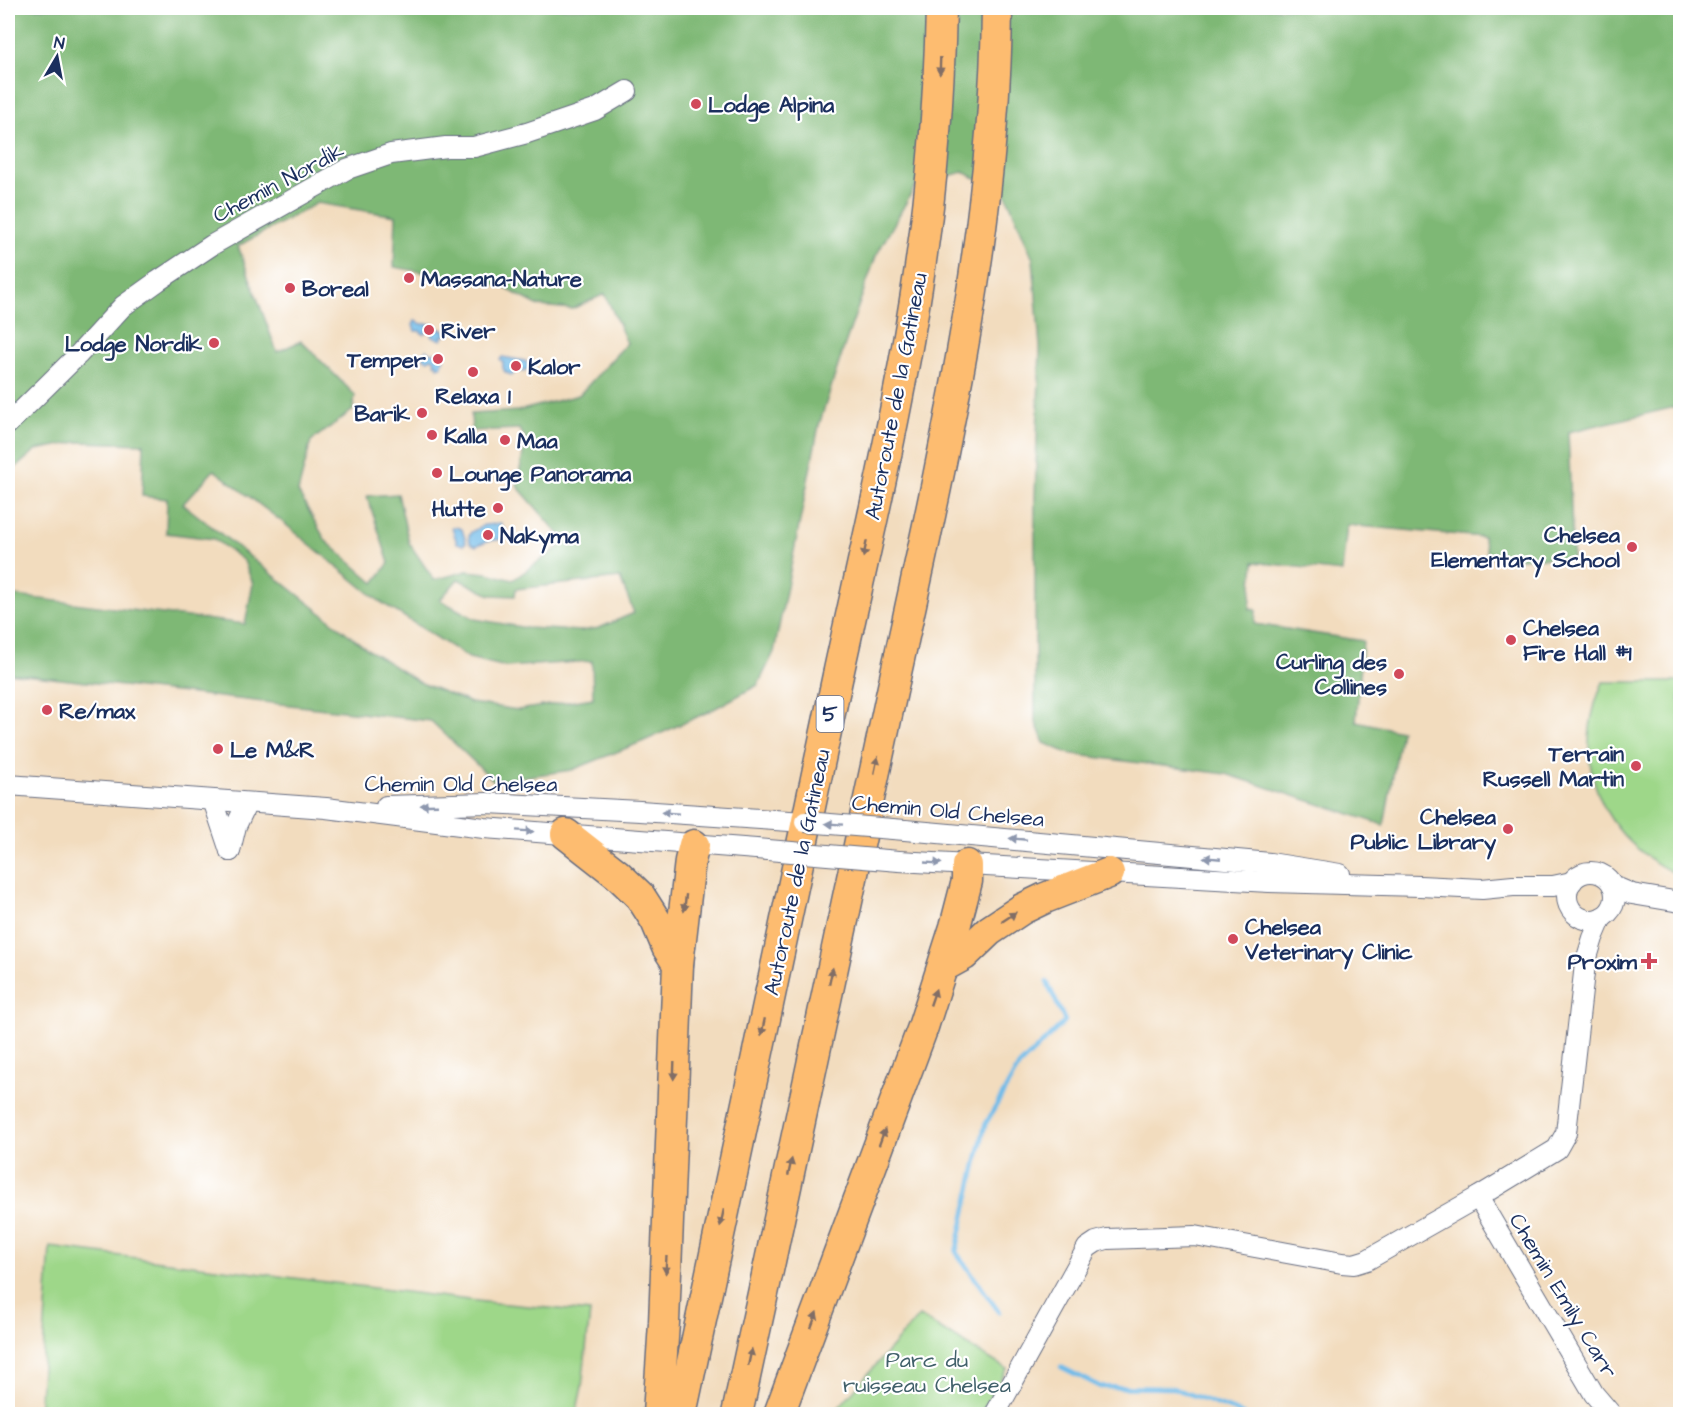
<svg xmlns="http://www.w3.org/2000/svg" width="1688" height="1422" font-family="'Architects Daughter',sans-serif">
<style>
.green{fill:#9ed789;stroke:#5c8374;stroke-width:1.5}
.forest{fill:#7eb875;stroke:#4c746a;stroke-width:1.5;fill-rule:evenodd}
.water{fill:#6fbbe9;stroke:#4575a4;stroke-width:1.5}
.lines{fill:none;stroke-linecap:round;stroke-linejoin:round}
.stream{stroke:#6fbbe9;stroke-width:4.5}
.minor-casing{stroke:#666c80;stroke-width:22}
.highway-casing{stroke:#666c80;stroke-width:33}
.minor{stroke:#fff;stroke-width:20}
.highway{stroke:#fdbc70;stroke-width:30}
.minor-bridge-casing{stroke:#666c80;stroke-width:22;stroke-linecap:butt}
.minor-bridge{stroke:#fff;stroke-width:20}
.oneway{fill:#816e66}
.oneway2{fill:#8d97ae}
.poi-dot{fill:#d1495b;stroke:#fff;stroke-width:2}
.labels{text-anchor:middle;stroke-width:4.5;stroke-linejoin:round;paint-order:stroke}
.shield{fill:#fff;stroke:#5f6d8e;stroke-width:1.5}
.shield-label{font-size:21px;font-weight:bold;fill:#1b2f5e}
.poi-label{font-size:22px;font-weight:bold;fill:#1b2f5e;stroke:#fff;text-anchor:start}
.street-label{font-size:22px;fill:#1b2f5e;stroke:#fff}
.park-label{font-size:22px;fill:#42616b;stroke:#fff}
</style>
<rect width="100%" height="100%" fill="#fff"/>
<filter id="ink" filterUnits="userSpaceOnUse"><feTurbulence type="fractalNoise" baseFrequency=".0167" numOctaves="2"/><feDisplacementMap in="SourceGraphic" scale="12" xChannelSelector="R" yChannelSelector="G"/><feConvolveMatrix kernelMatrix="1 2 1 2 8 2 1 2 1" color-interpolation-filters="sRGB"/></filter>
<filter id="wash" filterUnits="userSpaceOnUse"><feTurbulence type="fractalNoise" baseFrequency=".008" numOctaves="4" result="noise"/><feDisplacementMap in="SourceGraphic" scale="24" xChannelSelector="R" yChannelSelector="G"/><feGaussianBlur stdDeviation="1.35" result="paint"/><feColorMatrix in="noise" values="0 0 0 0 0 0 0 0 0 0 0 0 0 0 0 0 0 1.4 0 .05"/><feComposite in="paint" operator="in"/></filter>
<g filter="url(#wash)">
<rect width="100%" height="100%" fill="#f2dcbe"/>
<!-- green -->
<g class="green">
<path d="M 1603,682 L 1680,682 L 1680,875 C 1664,870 1651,860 1638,849 C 1596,814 1580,759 1594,708 C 1596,699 1600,690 1603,682 Z"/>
<polygon points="50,1247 485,1302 590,1312 582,1387 576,1414 39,1414"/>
<polygon points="919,1316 1007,1369 980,1414 833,1414"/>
</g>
<!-- forest -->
<path class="forest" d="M 8,8 L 978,8 L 999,11 L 1012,8 L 1680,8 L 1680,406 L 1568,432 L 1573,559 L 1488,557 L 1483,537 L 1347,525 L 1342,572 L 1254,562 L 1250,609 L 1256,610 L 1255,624 L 1363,641 L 1356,721 L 1401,731 L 1384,825 L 1226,774 L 1070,754 L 1044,743 L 1035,720 L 1035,498 L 1040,347 L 1033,259 L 1005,192 L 963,172 L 916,185 L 876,256 L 845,344 L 819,425 L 774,652 L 758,685 L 710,711 L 644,741 L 572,770 L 494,781 L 431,721 L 8,673 L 8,595 L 245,624 L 253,584 L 244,561 L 214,539 L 166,533 L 167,499 L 142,496 L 144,444 L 78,442 L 36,450 L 8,474 ZM 317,203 L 396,216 L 394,267 L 501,286 L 539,306 L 572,309 L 605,294 L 627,343 L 579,395 L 518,411 L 471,414 L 472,431 L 519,429 L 526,438 L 517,486 L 566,542 L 513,580 L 487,573 L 467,571 L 434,580 L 409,543 L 398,494 L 367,496 L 389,563 L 374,583 L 326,541 L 298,492 L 311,441 L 353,410 L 355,395 L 301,341 L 277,352 L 238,246 ZM 214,470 L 285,524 L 379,601 L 469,658 L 506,667 L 592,661 L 593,698 L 518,710 L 471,703 L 419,682 L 367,649 L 183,504 ZM 620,578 L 634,613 L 599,628 L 581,631 L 527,628 L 475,619 L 440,600 L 458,579 L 490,595 L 515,596 L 516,589 Z"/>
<!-- water -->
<g class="water">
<polygon points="415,321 422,324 433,324 436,328 444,330 447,335 441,336 443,338 442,340 431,336 434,332 430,331 423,334 420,331 415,331 413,325"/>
<polygon points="426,350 432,353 438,352 442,354 444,358 441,367 438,367 438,365 435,364 434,359 431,358 428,360 424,359 423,353"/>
<path d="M 502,357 L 525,361 L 528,364 L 528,369 L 523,371 L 521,368 L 520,371 L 518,372 L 516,369 L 513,375 C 504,374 502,369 503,362 L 500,360 Z"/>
<path d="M 499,523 L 501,523 L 501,526 C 506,529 507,534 504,539 L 487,541 L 476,546 L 470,543 L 469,536 L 471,532 L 484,525 L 497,524 Z"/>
<polygon points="455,527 462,529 466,542 463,545 457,543 452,528"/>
</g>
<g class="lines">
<!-- stream -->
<g class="stream">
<polyline points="999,1312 956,1252 985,1125 1019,1066 1065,1021 1047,982"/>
<polyline points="1061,1367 1101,1387 1173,1388 1243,1414"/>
</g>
</g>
</g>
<g filter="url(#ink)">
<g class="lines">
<defs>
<g id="minor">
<polyline points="8,424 78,355 123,306 158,281 212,245 347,169 391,154 446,147 474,147 527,133 595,110 627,91"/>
<polyline points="8,785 326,808 484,828 756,849"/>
<polyline points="213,800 230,851"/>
<polyline points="386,806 487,803 640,811 805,822"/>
<polyline points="905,830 1270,863 1340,874"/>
<polyline points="230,851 236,826 247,803"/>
<polyline points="899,861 1269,882 1420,886 1482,889 1513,886 1553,886 1572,882"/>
<circle cx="1591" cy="896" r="24"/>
<polyline points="1613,886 1632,894 1680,902"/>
<polyline points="1478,1197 1594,1394 1611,1414"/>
<polyline points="995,1414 1087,1248 1096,1242 1107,1239 1195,1236 1342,1263 1354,1264 1367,1260 1478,1197 1557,1149 1566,1133 1585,964 1593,938 1602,917"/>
</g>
<g id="highway">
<polyline points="566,834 617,874 640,896 656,921 667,947 678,964"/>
<polyline points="944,966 964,955 989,931 1022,909 1045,898 1109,873"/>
<polyline points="658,1414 664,1323 678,964 690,861 694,845"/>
<path d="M 681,1414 C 731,1168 786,922 838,675 C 866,546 897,417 917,287 C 932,194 939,101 941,8"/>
<path d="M 737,1414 C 789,1175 839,936 891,696 C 940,469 995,241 997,8"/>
<polyline points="779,1414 923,1027 955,927 967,881 967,865"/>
</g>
</defs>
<!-- minor casing -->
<use href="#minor" class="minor-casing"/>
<!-- highway casing -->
<use href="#highway" class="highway-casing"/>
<!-- minor -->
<use href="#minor" class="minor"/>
<!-- highway -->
<use href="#highway" class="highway"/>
<defs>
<g id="minor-bridge">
<polyline points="805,822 905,830"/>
<polyline points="756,849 899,861"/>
</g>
</defs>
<!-- minor-bridge casing -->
<use href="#minor-bridge" class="minor-bridge-casing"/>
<!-- minor-bridge -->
<use href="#minor-bridge" class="minor-bridge"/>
</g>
<!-- one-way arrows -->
<defs><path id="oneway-solid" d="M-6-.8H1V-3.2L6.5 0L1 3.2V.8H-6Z" transform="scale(1.5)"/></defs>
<g class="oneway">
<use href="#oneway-solid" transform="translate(940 66) rotate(92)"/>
<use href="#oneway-solid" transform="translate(865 549) rotate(102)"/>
<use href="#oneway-solid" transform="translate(876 765) rotate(-78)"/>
<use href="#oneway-solid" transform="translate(685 903) rotate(97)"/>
<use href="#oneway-solid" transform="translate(1009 917) rotate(-34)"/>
<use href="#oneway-solid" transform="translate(831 976) rotate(-78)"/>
<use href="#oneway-solid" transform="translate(933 997) rotate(-71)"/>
<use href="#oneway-solid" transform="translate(763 1027) rotate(102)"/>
<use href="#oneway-solid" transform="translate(674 1071) rotate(92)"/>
<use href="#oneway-solid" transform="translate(882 1137) rotate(-70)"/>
<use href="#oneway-solid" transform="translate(790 1167) rotate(-78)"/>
<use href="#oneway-solid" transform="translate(722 1218) rotate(102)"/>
<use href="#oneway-solid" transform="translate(666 1265) rotate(93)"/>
<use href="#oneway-solid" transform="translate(814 1320) rotate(-70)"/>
<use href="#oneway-solid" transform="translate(750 1357) rotate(-78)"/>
</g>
<g class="oneway2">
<use href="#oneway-solid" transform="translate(429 805) rotate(178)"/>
<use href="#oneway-solid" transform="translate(670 813) rotate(-176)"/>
<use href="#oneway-solid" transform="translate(834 824) rotate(-176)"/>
<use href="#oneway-solid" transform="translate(525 831) rotate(4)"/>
<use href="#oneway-solid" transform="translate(1018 839) rotate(-175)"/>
<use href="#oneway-solid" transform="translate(1212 858) rotate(-175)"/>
<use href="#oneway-solid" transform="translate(933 863) rotate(3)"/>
</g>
</g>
<!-- markers -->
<g class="poi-dot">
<circle cx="696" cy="104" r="6"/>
<circle cx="409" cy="278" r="6"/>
<circle cx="290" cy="288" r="6"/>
<circle cx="429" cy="330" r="6"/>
<circle cx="214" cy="343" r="6"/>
<circle cx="438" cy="359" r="6"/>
<circle cx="516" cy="366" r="6"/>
<circle cx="473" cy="372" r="6"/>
<circle cx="422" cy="413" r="6"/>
<circle cx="432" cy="435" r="6"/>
<circle cx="505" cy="440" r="6"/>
<circle cx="437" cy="473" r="6"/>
<circle cx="498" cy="508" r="6"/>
<circle cx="488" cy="535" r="6"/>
<circle cx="1632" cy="547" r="6"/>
<circle cx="1511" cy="640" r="6"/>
<circle cx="1399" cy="674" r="6"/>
<circle cx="47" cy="710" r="6"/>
<circle cx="218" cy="749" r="6"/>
<circle cx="1636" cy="766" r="6"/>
<circle cx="1508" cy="829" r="6"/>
<circle cx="1233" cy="939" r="6"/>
<path d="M1646 952h6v6h6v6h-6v6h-6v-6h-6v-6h6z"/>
</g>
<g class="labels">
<!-- shield labels -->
<rect class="shield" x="816.5" y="696" width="27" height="36" rx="4.5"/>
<g class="shield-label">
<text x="830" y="721">5</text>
</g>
<!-- poi labels -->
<g class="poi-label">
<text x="708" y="112">Lodge Alpina</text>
<text x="421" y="286">Massana-Nature</text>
<text x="302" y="296">Boreal</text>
<text x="441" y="338">River</text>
<text x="202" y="351" text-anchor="end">Lodge Nordik</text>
<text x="426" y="367" text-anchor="end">Temper</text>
<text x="528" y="374">Kalor</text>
<text x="473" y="403" text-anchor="middle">Relaxa 1</text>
<text x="410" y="421" text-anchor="end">Barik</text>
<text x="444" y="443">Kalla</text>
<text x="517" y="448">Maa</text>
<text x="449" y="481">Lounge Panorama</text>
<text x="486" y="516" text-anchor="end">Hutte</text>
<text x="1620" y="542" text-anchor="end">Chelsea<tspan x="1620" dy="25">Elementary School</tspan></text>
<text x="500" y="543">Nakyma</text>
<text x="1523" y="635">Chelsea<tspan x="1523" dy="25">Fire Hall #1</tspan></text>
<text x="1387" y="669" text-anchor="end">Curling des<tspan x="1387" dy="25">Collines</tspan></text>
<text x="59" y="718">Re/max</text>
<text x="230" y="757">Le M&amp;R</text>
<text x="1624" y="761" text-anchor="end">Terrain<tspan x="1624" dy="25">Russell Martin</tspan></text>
<text x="1496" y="824" text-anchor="end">Chelsea<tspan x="1496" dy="25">Public Library</tspan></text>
<text x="1245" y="934">Chelsea<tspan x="1245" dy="25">Veterinary Clinic</tspan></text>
<text x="1637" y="969" text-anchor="end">Proxim</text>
</g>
<!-- street labels -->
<g class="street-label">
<text transform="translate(278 182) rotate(-28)" y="8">Chemin Nordik</text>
<text transform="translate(895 396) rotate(-79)" y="8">Autoroute de la Gatineau</text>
<text x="461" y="791">Chemin Old Chelsea</text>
<text transform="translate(948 810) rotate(5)" y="8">Chemin Old Chelsea</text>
<text transform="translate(796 872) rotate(-78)" y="8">Autoroute de la Gatineau</text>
<text transform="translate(1564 1295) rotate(59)" y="8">Chemin Emily Carr</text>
</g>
<!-- park labels -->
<g class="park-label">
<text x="927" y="1367">Parc du<tspan x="927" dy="25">ruisseau Chelsea</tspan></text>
</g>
</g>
<!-- margin -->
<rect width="1688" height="1422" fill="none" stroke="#fff" stroke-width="30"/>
<!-- north arrow -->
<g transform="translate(57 57) rotate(10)" stroke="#ffffff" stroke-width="4.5" paint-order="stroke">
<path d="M0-4.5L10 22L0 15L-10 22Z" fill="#1b2f5e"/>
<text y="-9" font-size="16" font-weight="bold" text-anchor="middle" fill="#1b2f5e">N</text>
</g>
</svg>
